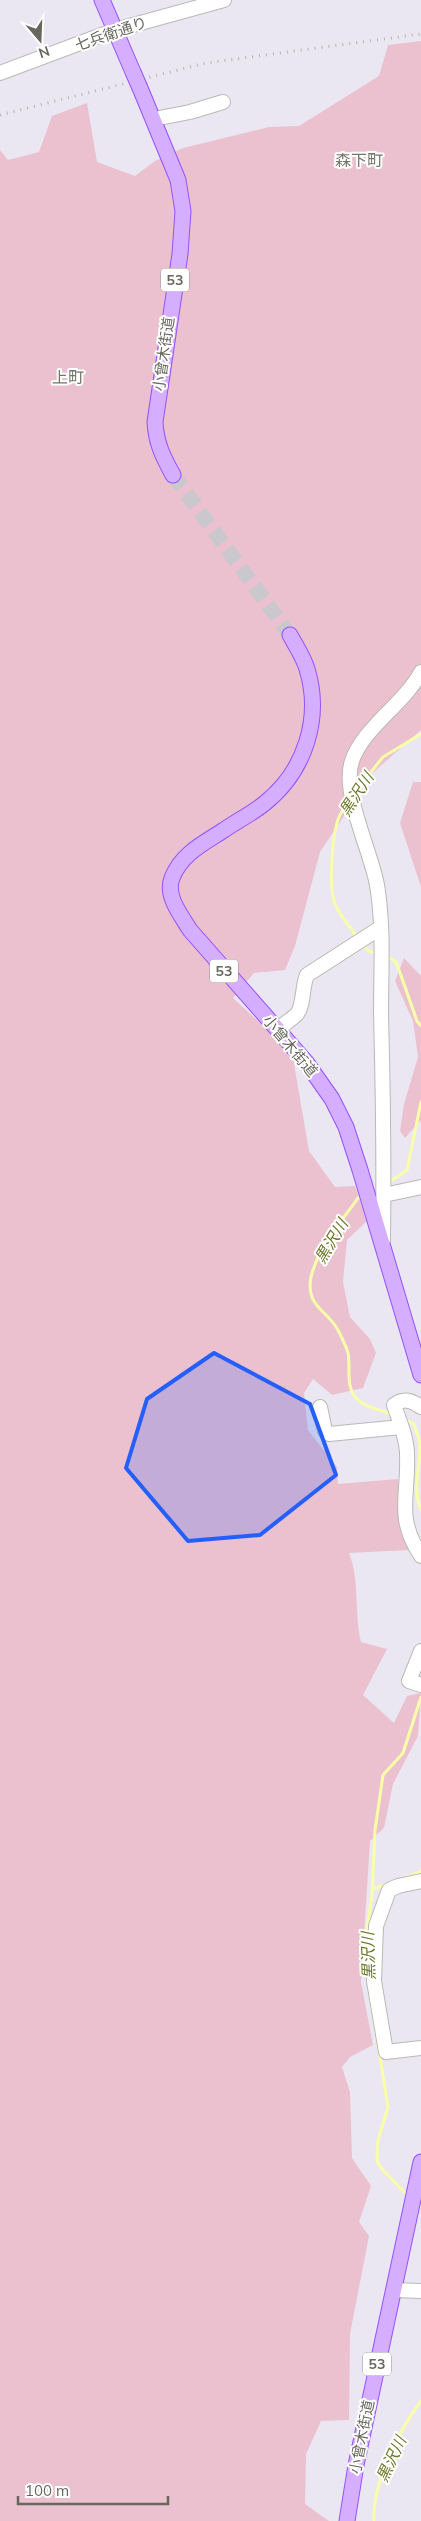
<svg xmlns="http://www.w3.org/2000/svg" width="421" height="2521" font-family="Mulish,'Noto Sans JP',sans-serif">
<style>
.green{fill:#ebc1d0}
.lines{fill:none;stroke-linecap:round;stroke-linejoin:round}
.stream{stroke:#f8ffa9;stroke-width:3}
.major-tunnel{stroke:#cac7cd;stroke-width:15;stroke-dasharray:15 8;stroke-linecap:butt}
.minor-casing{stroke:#b8bab2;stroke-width:16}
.major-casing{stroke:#9252ff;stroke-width:17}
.minor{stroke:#fff;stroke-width:14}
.major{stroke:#d6aeff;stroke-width:15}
.rail{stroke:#b3b4b1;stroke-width:3;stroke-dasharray:1 6;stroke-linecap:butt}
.major-bridge-casing{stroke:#9252ff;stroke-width:17;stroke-linecap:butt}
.major-bridge{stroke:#d6aeff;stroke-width:15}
.marked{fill:#245efb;fill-opacity:0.2;stroke:#245efb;stroke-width:4;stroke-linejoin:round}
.labels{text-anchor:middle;stroke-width:4;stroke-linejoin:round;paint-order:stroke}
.shield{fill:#fff;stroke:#94958e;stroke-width:1}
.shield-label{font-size:14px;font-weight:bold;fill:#66685e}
.street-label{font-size:15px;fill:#66685e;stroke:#fff}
.neighbourhood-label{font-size:16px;fill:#74766a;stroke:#fff}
.water-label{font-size:16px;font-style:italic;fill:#6d7a2a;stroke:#fff}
</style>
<rect width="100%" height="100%" fill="#ebe7f2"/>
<!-- green -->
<g class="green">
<path d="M 421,41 L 421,730 L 350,793 L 344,816 L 320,852 L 295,946 L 285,970 L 254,973 L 233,998 L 292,1052 L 309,1151 L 335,1187 L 355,1186 L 367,1221 L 347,1240 L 343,1282 L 350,1317 L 370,1339 L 376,1353 L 363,1388 L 332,1395 L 313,1379 L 304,1393 L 308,1430 L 337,1467 L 338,1484 L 398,1479 L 399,1512 L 411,1550 L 349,1553 C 360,1580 354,1613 361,1642 L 387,1649 L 363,1695 L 394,1723 L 407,1696 L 421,1693 L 418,1736 L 393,1784 L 384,1828 L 370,1841 L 361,1982 L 373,2045 L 350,2057 L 342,2067 L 350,2092 L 352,2158 L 371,2186 L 359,2222 L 369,2236 L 350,2334 L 349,2420 L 321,2421 L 306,2454 L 305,2504 L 329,2521 L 0,2521 L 0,150 L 8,160 L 39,152 L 52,116 L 87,103 L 97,162 L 135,176 L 155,161 L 183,148 L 269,127 L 299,126 L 379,76 L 388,45 Z"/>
<polygon points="413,782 421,782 421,887 400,823"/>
<polygon points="404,958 421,976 421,1120 405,1138 400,1131 404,1104 418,1057 413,1021 395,981"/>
</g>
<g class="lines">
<!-- stream -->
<g class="stream">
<polyline points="355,792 383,757 421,734"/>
<path d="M 348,804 C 345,808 341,812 339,817 C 332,834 329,883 334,901 C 339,916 349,925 357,937"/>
<polyline points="363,944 369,951 378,953"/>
<polyline points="386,956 395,961 398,967 417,1021 421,1026"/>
<polyline points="388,1183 407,1170 421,1102"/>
<path d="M 363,1196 L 358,1198 C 341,1222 318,1248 311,1277 C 305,1308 329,1310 339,1332 C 342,1338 346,1346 348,1353 C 351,1368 345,1385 356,1398 C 365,1408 382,1410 394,1415"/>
<path d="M 404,1420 L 414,1424 C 416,1431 420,1439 420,1447 C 420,1467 412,1491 421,1510"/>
<polyline points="402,1879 420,1872 421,1870"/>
<polyline points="373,1889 387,1884"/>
<polyline points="368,1979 364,1949 372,1895 375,1830 383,1775 403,1753 421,1697"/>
<polyline points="370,1995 388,2107 378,2140 377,2161 382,2169 408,2196"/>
<path d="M 374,2521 C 372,2484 399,2430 421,2401"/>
</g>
<!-- major-tunnel -->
<polyline class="major-tunnel" points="173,475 290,635"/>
<defs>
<g id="minor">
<polyline points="0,73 115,30 224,0"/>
<polyline points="154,119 190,112 223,102"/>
<path d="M 278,1029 C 284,1024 292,1019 297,1014 C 304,1005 302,986 307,975 L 380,928"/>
<polyline points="384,1195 421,1187"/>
<path d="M 383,1240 C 384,1164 383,1089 381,1013 C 381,971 384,927 377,885 C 371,851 341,792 352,761 C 363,728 404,704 421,672"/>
<polyline points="320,1407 325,1431 329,1434 401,1427"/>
<path d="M 421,1407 C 412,1401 404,1397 394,1405 C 399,1420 407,1438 407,1454 C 409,1497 395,1516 421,1556"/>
<polyline points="421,1651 409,1681 421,1685"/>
<polyline points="421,1881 398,1886 389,1890 376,1926 374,1981 386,2052 421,2048"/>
<polyline points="394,2290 421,2291"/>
</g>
<g id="major">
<polyline points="102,0 133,72"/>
<path d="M 140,88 L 178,180 L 183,211 L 180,254 L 155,422 C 156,443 163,457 173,475"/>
<path d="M 290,635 C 296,646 304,658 307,669 C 322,718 305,771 265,803 C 253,813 237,821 224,830 C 204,843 181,854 172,878 C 165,896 181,915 190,930 L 306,1062 L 332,1099 L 346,1127 L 360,1170 L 421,1375"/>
<polyline points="347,2521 356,2465 421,2162"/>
</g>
</defs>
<!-- minor casing -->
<use href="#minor" class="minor-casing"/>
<!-- major casing -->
<use href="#major" class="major-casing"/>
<!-- minor -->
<use href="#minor" class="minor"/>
<!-- major -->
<use href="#major" class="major"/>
<!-- rail -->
<polyline class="rail" points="0,115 206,63 421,34"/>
<defs>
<polyline id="major-bridge" points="133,72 140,88"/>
</defs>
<!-- major-bridge casing -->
<use href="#major-bridge" class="major-bridge-casing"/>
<!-- major-bridge -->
<use href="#major-bridge" class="major-bridge"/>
</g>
<!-- marked area -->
<path class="marked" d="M 214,1353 L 310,1404 L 336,1475 L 260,1535 L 188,1541 L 126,1468 L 147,1399 Z"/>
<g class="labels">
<!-- shield labels -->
<g class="shield">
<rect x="161" y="268.5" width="28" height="23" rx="4"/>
<rect x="210" y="959.5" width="28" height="23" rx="4"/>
<rect x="363" y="2352.5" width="28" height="23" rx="4"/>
</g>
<g class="shield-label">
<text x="175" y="285">53</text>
<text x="224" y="976">53</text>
<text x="377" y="2369">53</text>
</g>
<!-- street labels -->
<g class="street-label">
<text transform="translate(111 34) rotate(-19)" y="5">七兵衛通り</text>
<text transform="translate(164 354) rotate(-82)" y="5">小曾木街道</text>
<text transform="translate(290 1046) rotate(50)" y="5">小曾木街道</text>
<text transform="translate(362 2437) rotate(-79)" y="5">小曾木街道</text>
</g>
<!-- neighbourhood labels -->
<g class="neighbourhood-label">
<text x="359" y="166">森下町</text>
<text x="68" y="383">上町</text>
</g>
<!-- water labels -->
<g class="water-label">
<text transform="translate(356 794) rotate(-57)" y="6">黒沢川</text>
<text transform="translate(331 1241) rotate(-59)" y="6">黒沢川</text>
<text transform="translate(368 1956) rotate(-92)" y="6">黒沢川</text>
<text transform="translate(391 2459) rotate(-65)" y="6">黒沢川</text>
</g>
</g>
<!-- north arrow -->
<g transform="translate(40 40) rotate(161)" stroke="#ffffff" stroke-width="4" paint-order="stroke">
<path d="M0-4L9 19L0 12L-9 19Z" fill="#66685e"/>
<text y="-8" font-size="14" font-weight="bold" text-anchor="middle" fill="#66685e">N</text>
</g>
<!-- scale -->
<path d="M18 2496v8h150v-8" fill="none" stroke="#66685e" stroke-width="2.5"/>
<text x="25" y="2496" font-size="15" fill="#66685e" stroke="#ffffff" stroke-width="4" paint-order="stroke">100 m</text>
</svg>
